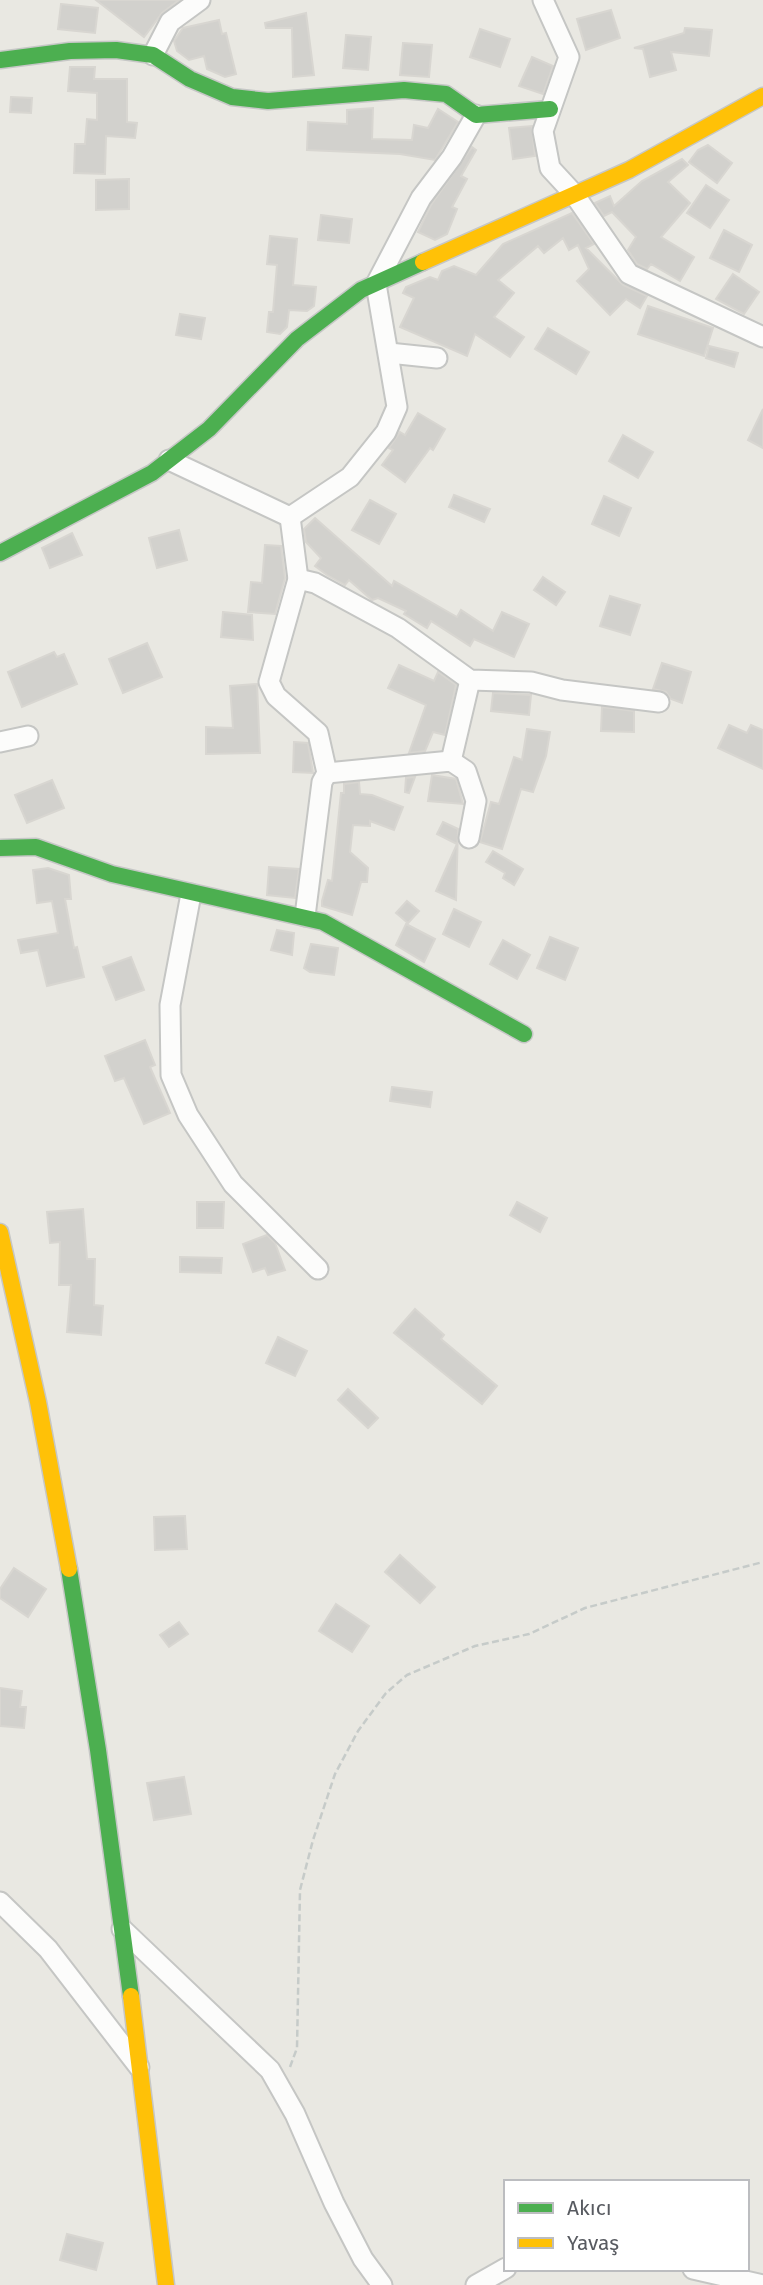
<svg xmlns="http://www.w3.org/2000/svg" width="763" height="2285" font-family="'Fira Sans',sans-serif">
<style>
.building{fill:#d2d1cd;stroke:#d8d6d1;stroke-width:2}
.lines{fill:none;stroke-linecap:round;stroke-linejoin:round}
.street-casing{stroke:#c5c6c4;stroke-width:23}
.fast-casing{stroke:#c6c7c6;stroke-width:19}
.slow-casing{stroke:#c6c7c6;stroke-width:19}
.path{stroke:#c6cbc9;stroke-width:2.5;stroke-dasharray:7 3.5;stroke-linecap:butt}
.street{stroke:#fcfcfb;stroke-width:19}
.fast{stroke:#4caf50;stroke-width:16}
.slow{stroke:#ffc107;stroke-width:16}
</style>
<rect width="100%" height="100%" fill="#e9e8e2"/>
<!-- building -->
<g class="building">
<polygon points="96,0 179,0 162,13 144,37"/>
<polygon points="61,4 98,8 95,33 58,29"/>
<polygon points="611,10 620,38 586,50 577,19"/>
<polygon points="306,13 314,75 293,77 292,28 266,28 265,23"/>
<polygon points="219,20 222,34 226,33 236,74 225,77 207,69 204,56 189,60 177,51 174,41 183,28"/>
<polygon points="685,28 712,30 709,56 671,52 676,70 650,77 643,49 634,48 684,33"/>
<polygon points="480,29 510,39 500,67 470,57"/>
<polygon points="346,35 371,37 368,70 343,68"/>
<polygon points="403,43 432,45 429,77 400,75"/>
<polygon points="532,57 553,66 543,94 519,86"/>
<polygon points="70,67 95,67 94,79 127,79 127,122 137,123 135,138 106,136 105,174 74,173 75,144 85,144 87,119 97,120 97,93 68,91"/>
<polygon points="11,97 32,98 31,113 10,112"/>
<polygon points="373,108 372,139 412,140 414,125 428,128 438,109 458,122 435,160 400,154 307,150 308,122 347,124 347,110"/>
<polygon points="532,126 535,156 513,159 509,128"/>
<polygon points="708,145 732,163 717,183 689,162 698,150"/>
<polygon points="472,147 476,150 461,176 467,179 452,207 457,209 447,234 435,240 418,232 431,205"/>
<polygon points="682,159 688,165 668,182 690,203 661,237 694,257 680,281 651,264 647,269 637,264 628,250 636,237 612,212 604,216 595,203 610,196 614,206 642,181"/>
<polygon points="129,179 129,209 96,210 96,180"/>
<polygon points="706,185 729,200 710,228 687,213"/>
<polygon points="572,213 594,244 586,248 623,285 647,296 640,308 626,299 610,315 577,281 589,269 578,245 569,250 563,238 544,253 538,246 498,280 514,293 494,317 524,337 510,357 475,334 467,356 400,327 414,298 403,293 406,287 430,277 438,280 442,271 454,266 476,275 503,244"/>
<polygon points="321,215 352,219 349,243 318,240"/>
<polygon points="724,230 752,245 739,272 710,258"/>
<polygon points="270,236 297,239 293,285 316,287 314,306 307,311 289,310 287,327 280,334 267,332 269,312 273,312 277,265 267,264"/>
<polygon points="733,274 759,292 744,314 716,299"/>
<polygon points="648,306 713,328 704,356 638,334"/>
<polygon points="180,314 205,318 201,339 176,335"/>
<polygon points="548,328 589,352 576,374 535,349"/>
<polygon points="709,346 738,353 734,367 706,358"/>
<polygon points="763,409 763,448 748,440"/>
<polygon points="418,413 445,429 433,450 430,448 405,482 382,465 393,450 389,448 400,432 405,435"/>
<polygon points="623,435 653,452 638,478 609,461"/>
<polygon points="454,495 490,509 484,522 449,507"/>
<polygon points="604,496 631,508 619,536 592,524"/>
<polygon points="370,500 396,514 379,544 352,530"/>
<polygon points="315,518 392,586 394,581 457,617 461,610 493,631 502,612 529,624 514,657 474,639 470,646 431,621 427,628 404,614 406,611 378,598 372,600 349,580 345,585 327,575 315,566 321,558 306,542 304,529"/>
<polygon points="179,530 187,560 157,568 149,538"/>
<polygon points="72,533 82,555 50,568 42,548"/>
<polygon points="265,545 281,546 285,578 275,614 248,612 251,582 262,583"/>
<polygon points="543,577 565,592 556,605 534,590"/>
<polygon points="610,596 640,605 630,635 600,626"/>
<polygon points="223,612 252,615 253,640 221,637"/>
<polygon points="147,643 162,677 123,693 109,659"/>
<polygon points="54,652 57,657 64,654 77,684 22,707 8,672"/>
<polygon points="662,663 691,672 682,703 671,699 666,692 653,689"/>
<polygon points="399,665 434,681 438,672 456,685 445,735 433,732 425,751 409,753 426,705 388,688"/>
<polygon points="257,684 260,753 206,754 206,727 233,728 230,686"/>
<polygon points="493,693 531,695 529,715 491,711"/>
<polygon points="602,707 634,711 634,732 601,731"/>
<polygon points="729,725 747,733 751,725 763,730 763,769 718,748"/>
<polygon points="527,729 550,732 546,756 533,792 521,789 502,849 480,842 491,802 499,804 514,757 522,760"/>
<polygon points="294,742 308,743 313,773 293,772"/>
<polygon points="432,775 456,779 463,804 428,801"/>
<polygon points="415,777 409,793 405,792 406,778"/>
<polygon points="52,780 64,808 27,823 15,795"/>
<polygon points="359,782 360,794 372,795 403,807 394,830 370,821 370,826 353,825 350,852 368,868 367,882 361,882 352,915 322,906 322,901 328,880 332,881 341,793 344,793 344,784"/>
<polygon points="443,822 458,829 456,900 436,891 457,844 437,834"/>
<polygon points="493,851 523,869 514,885 503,878 505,873 486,862"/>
<polygon points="269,867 299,869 295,898 267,895"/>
<polygon points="48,868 69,875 71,899 65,899 74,948 77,947 84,977 47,986 38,950 21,953 18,940 58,933 52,901 37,903 33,870"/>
<polygon points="407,901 419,911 408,923 396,913"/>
<polygon points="454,909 481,922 469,947 443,934"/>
<polygon points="406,924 435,939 424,962 396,945"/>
<polygon points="277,930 294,933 292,955 271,950"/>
<polygon points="550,937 578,948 565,980 537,968"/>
<polygon points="503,940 530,955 517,979 490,964"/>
<polygon points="311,944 338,948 334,975 310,972 304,968"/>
<polygon points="131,957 144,990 116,1000 103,967"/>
<polygon points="145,1040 155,1065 150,1067 170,1113 144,1124 124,1078 115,1081 105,1056"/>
<polygon points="392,1087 432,1092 430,1107 390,1101"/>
<polygon points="197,1202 224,1202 223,1228 197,1228"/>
<polygon points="517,1202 547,1218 540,1232 510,1215"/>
<polygon points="83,1209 87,1259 95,1259 94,1305 103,1306 101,1335 67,1332 71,1285 59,1285 60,1242 50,1243 47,1212"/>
<polygon points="267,1235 275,1243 285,1270 268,1275 265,1268 253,1272 243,1244"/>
<polygon points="180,1257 222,1258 221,1273 180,1272"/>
<polygon points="415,1309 444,1335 441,1339 497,1386 482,1404 394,1333"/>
<polygon points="278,1337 307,1351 295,1376 266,1363"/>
<polygon points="348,1389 378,1418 368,1428 338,1400"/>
<polygon points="185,1516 187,1549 155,1550 154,1517"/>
<polygon points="400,1555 435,1587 420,1603 385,1572"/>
<polygon points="14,1568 46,1589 28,1617 0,1598 0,1589"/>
<polygon points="336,1604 369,1626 352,1652 319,1631"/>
<polygon points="179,1622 188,1634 169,1647 160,1635"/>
<polygon points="0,1688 22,1691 20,1707 26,1707 24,1728 0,1726"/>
<polygon points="184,1777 191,1814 154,1820 147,1783"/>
<polygon points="67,2234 103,2243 96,2270 60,2260"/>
</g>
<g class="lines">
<defs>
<g id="street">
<polyline points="543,0 569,57 543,131 550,168 574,194 629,274 763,337"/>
<polyline points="153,55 170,22 200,0"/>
<polyline points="389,353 437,358"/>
<polyline points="169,460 290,517"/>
<polyline points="290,517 350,477 386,432 397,407 376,284 421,198 452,157 476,115"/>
<polyline points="290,517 298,579 269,682 276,696 318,733 327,773 322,782 305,916"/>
<polyline points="298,579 315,583 398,628 470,680 531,682 562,690 659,702"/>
<polyline points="0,742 28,736"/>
<polyline points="451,761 470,680"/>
<polyline points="327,773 451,761 466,771 476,801 469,838"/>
<polyline points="191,894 170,1005 171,1075 188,1115 233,1184 318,1269"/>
<polyline points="0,1902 48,1949 139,2067"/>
<polyline points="122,1929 270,2070 295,2114 334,2203 363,2259 382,2285"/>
<polyline points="693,2269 763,2285"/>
<polyline points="476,2285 506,2268"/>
</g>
<g id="fast">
<polyline points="0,60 70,51 116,50 153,55 190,79 232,97 268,101 404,90 446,94 476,115 550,109"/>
<polyline points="0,553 152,473 209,429 297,339 361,290 423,262"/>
<polyline points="0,848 36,847 112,874 323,922 524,1034"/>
<polyline points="69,1569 98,1750 131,1996"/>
</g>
<g id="slow">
<polyline points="423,262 629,170 763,96"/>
<polyline points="0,1232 38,1402 69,1569"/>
<polyline points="131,1996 166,2285"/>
</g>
</defs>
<!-- street casing -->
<use href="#street" class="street-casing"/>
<!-- fast casing -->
<use href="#fast" class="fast-casing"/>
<!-- slow casing -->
<use href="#slow" class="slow-casing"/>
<!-- path -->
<polyline class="path" points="290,2067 297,2048 300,1890 313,1840 335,1774 358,1731 386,1693 407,1675 475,1646 529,1634 585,1608 763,1562"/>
<!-- street -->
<use href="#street" class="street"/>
<!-- fast -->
<use href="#fast" class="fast"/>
<!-- slow -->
<use href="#slow" class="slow"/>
</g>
<!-- legend -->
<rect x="504" y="2180" width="245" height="91" fill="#ffffff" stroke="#bcbdc0" stroke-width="2"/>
<rect x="518" y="2203" width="35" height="10" fill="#4caf50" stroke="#bcbdc0" stroke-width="2"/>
<text x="567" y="2215" font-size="21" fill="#585b61">Akıcı</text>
<rect x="518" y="2238" width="35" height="10" fill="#ffc107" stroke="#bcbdc0" stroke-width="2"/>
<text x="567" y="2250" font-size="21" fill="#585b61">Yavaş</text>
</svg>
